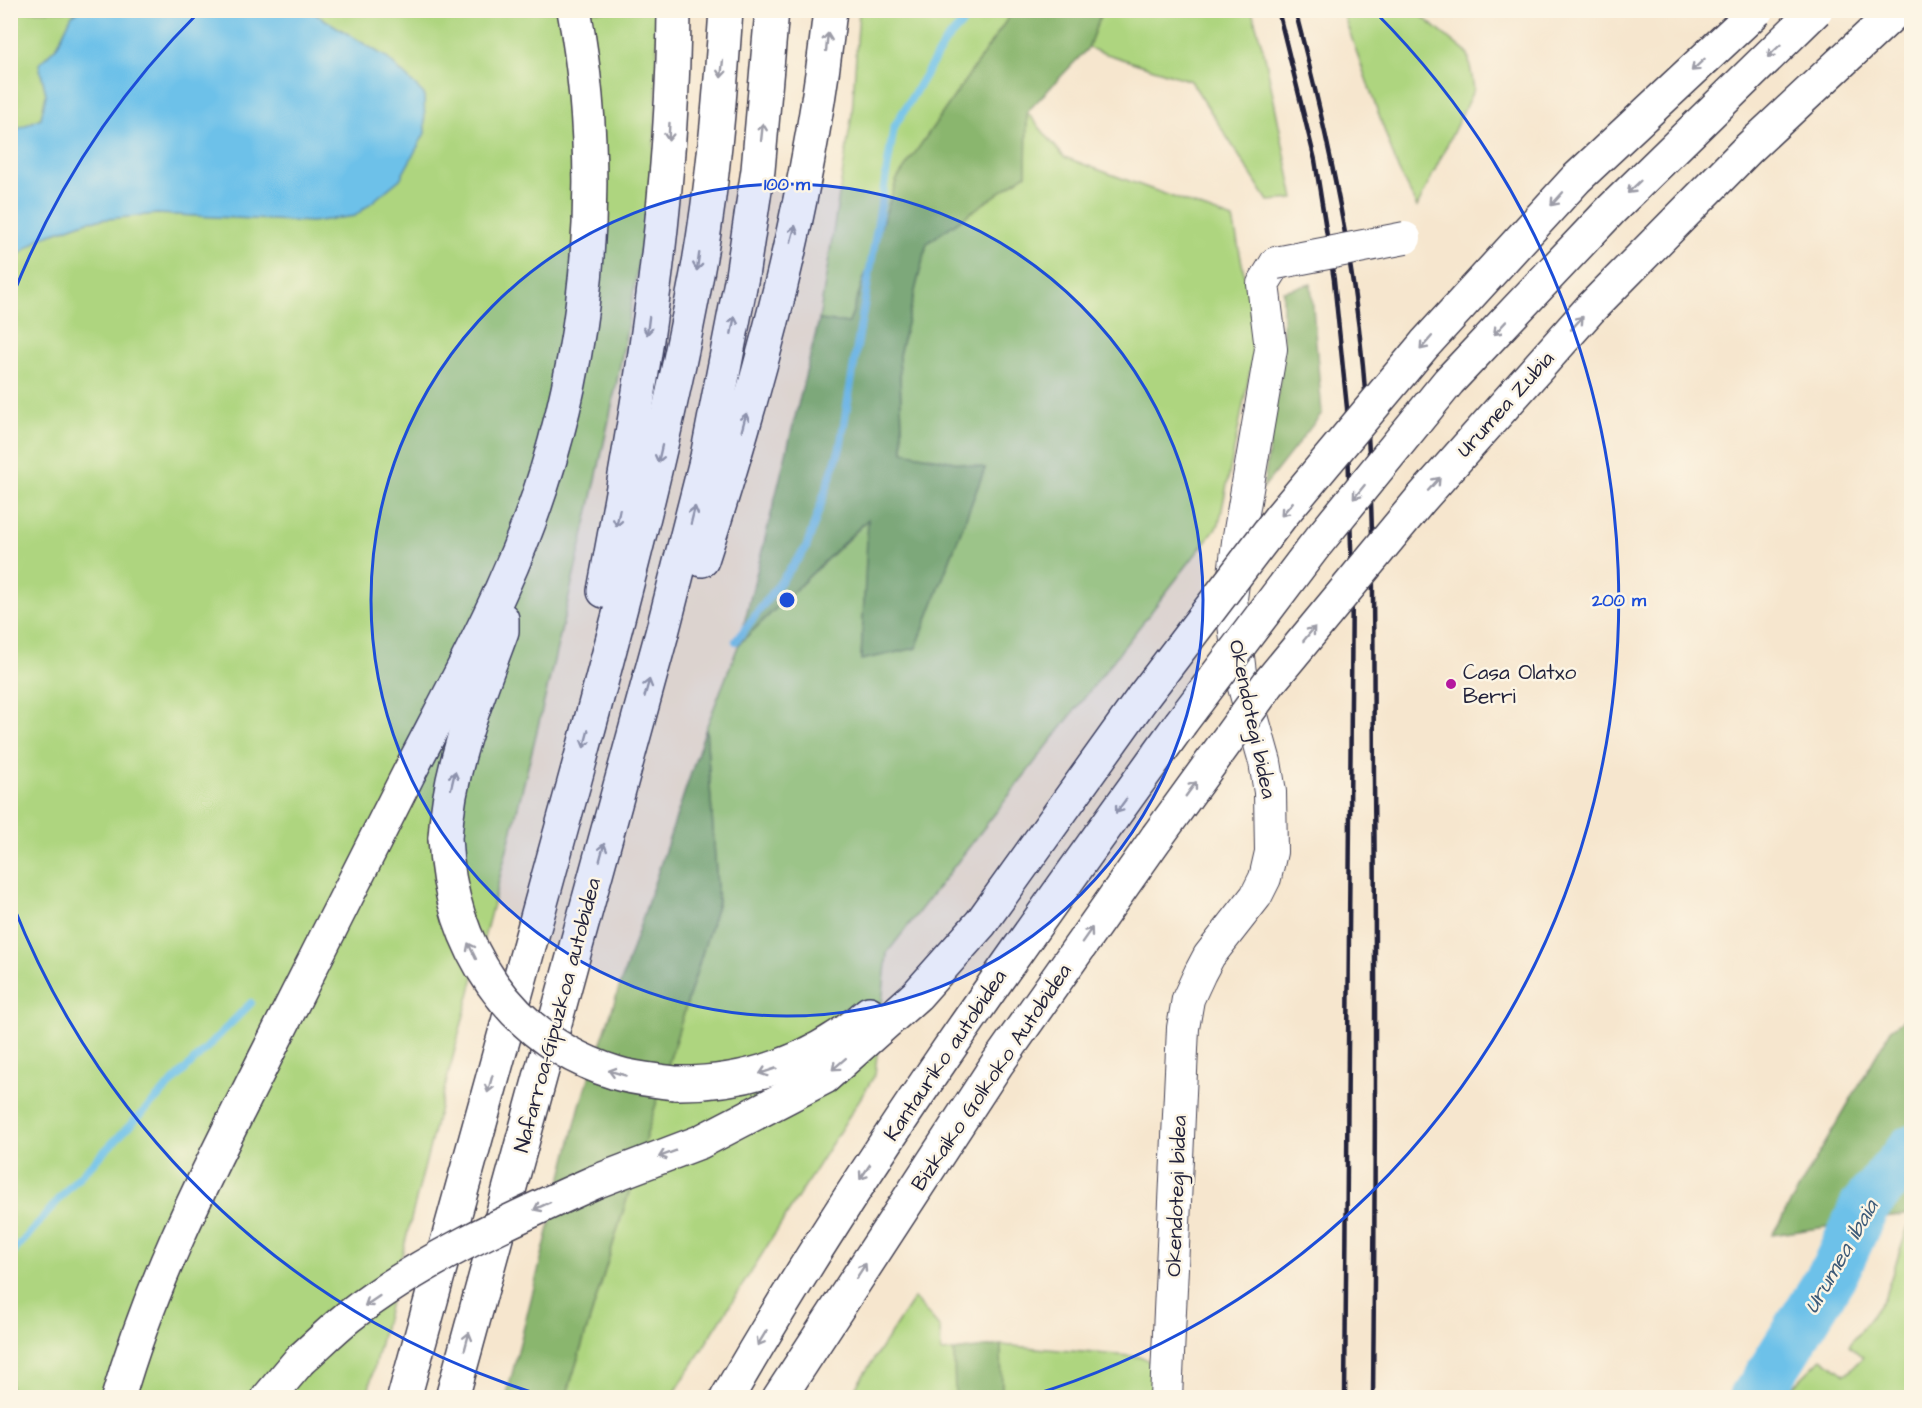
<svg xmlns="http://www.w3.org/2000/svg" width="1922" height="1408" font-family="'Architects Daughter',sans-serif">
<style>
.green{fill:#aed57f;stroke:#687c5d;stroke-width:1.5}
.forest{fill:#8ab66e;stroke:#566c54;stroke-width:1.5}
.water{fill:#6dc1e9;stroke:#487292;stroke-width:1.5}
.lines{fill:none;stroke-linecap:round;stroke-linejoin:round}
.stream{stroke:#6dc1e9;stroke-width:8}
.river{stroke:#6dc1e9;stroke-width:50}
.minor-casing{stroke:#423f51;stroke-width:34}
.highway-casing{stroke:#423f51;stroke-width:36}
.minor{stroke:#fff;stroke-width:32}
.highway{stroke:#fff;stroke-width:33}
.rail{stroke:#22223b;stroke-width:4.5}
.minor-bridge-casing{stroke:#423f51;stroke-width:34;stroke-linecap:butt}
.highway-bridge-casing{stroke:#423f51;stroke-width:36;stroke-linecap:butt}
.minor-bridge{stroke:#fff;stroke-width:32}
.highway-bridge{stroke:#fff;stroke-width:33}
.oneway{stroke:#9c9ca7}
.ring{fill:none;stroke:#1d4ed8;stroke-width:3}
.poi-dot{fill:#b5179e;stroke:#fcf5e5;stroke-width:2}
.labels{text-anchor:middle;stroke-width:5;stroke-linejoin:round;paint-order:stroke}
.street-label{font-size:21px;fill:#22223b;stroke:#fcf5e5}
.poi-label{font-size:21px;fill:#22223b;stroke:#fcf5e5;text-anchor:start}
.water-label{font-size:22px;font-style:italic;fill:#3c5a78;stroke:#fcf5e5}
.centre{fill:#1d4ed8;stroke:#fcf5e5;stroke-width:3}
.ring-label{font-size:18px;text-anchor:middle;font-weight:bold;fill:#1d4ed8;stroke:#fcf5e5;stroke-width:5;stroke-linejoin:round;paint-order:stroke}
</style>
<rect width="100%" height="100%" fill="#fcf5e5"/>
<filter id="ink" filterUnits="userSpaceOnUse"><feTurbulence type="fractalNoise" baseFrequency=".0167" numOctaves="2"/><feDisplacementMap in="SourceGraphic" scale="12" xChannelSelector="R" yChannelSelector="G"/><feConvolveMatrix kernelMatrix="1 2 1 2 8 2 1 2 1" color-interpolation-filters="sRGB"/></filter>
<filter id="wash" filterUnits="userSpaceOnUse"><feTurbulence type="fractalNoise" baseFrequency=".008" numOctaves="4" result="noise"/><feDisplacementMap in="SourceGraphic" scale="24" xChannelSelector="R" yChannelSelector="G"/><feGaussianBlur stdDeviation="1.35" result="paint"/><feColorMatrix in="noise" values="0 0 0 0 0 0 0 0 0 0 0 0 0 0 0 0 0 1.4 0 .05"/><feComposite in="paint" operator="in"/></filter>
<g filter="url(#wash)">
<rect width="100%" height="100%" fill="#f6e6ce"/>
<!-- green -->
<g class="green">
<path d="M 10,11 L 657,11 C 657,64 658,121 651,175 C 634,313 603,452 571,588 C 509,859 431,1127 367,1397 L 11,1397 Z"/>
<polygon points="859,11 1013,11 897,179 849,323 819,320 852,114"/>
<polygon points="1102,11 1252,11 1265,56 1294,199 1268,201 1191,81 1088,48"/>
<polygon points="1342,11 1415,11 1468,54 1474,89 1417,207 1398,169"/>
<polygon points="1027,112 1064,157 1233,219 1257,337 1219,524 887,953 875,1075 672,1397 566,1398 718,902 706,728 739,644 869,519 861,659 916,648 985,468 903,452 899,355 927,243 1026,174"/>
<polygon points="1911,1218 1911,1397 1782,1397 1822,1358 1845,1375 1863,1357 1849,1346 1884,1299"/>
<polygon points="914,1298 940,1328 941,1352 954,1351 955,1397 849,1397"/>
<polygon points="1001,1345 1142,1357 1154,1365 1154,1397 1002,1397"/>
</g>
<!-- forest -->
<g class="forest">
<polygon points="1013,11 1102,11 1088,48 1027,112 1026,174 927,243 899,355 903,452 985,468 916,648 861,660 868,519 739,644 819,320 849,323 897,179"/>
<polygon points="1311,284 1322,413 1263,488 1283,359 1283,291"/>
<polygon points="706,728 718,902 566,1397 506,1398 580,1105"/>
<polygon points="1911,1014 1911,1214 1772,1235 1892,1028"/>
<polygon points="1001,1345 1002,1397 955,1397 954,1351"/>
</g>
<!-- water -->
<polygon class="water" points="79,11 311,11 386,57 424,94 425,133 400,179 355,216 312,222 157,214 88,221 40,238 11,261 11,132 41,118 46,94 39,64 57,46 72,15"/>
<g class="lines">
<!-- stream -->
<g class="stream">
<polyline points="736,641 806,548 840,448 894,127 945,42 975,10"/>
<polyline points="10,1256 74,1182 251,1003"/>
</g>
<!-- river -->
<polyline class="river" points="1753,1398 1760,1391 1835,1270 1864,1207 1912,1149"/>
</g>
</g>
<g filter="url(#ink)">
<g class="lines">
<defs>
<polyline id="minor" points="1166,1398 1183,1028 1188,999 1200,973 1209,956 1256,896 1265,878 1271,852 1270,792 1265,762 1240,673 1231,599 1238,542 1271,349 1263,284 1276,263"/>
<g id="highway">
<path d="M 702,560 C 760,381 810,197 830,10"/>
<path d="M 604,591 C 640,400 673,206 674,10"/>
<path d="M 445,838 C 449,765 477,699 502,631 L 502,619"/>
<path d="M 675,1083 C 746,1084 815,1061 869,1013"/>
<polyline points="595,1182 700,1142 825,1077 917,995 981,923 1143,697"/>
<path d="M 118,1398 C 149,1290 199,1188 250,1088 C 303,984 355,879 408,775 C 440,713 474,651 502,588 C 584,408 610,204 574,10"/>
<polyline points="268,1398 300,1360"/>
<path d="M 404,1398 C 460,1192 518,988 574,783 C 620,614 665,446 697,274 C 713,188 720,98 726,10"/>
<polyline points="452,1398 662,633 707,457 742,276 758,170 772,10"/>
<path d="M 727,1398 C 862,1163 1021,944 1180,724"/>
<polyline points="779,1398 997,1064 1157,837"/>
</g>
</defs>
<!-- minor casing -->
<use href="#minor" class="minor-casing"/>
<!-- highway casing -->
<use href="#highway" class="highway-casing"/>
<!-- minor -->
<use href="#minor" class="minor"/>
<!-- highway -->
<use href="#highway" class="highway"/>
<!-- rail -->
<g class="rail">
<polyline points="1278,10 1315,160 1334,280 1347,408 1352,581 1345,1398"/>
<path d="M 1295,10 C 1329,139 1357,270 1366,403 C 1375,529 1373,655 1374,781 C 1376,987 1375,1192 1373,1398"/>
</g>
<defs>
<polyline id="minor-bridge" points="1276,263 1405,238"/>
<g id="highway-bridge">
<polyline points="1143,697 1281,516 1425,344 1576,179 1757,10"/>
<polyline points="1180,724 1313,548 1449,381 1612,209 1816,10"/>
<polyline points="1157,837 1268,684 1421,499 1590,309 1748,149 1897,10"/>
<path d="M 445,838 C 450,946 509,1040 616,1073 C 635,1079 655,1080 675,1083"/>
<path d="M 300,1360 C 316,1346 332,1330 348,1317 C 422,1259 510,1220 595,1182"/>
</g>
</defs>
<!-- minor-bridge casing -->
<use href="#minor-bridge" class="minor-bridge-casing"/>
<!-- highway-bridge casing -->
<use href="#highway-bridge" class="highway-bridge-casing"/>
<!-- minor-bridge -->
<use href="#minor-bridge" class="minor-bridge"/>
<!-- highway-bridge -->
<use href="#highway-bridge" class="highway-bridge"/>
</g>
<!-- one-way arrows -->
<defs><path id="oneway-shaft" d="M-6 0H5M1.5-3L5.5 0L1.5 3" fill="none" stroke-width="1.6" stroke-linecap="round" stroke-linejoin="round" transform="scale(1.5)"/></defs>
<g class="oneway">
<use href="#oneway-shaft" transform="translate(827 42) rotate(-84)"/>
<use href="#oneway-shaft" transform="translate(1774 51) rotate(136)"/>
<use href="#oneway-shaft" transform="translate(1698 65) rotate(137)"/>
<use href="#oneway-shaft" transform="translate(722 69) rotate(96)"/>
<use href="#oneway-shaft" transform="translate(669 132) rotate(93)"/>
<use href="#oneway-shaft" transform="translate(762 132) rotate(-84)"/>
<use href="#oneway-shaft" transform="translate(1634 187) rotate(136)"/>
<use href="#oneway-shaft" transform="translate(1557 199) rotate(132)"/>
<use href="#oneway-shaft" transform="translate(793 234) rotate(-75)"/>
<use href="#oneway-shaft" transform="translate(698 262) rotate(98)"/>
<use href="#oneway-shaft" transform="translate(1577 323) rotate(-48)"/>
<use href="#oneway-shaft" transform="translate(733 325) rotate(-79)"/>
<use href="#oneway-shaft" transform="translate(648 326) rotate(97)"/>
<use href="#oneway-shaft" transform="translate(1500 328) rotate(133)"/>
<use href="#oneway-shaft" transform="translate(1426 343) rotate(131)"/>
<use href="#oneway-shaft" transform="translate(744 422) rotate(-75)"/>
<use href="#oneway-shaft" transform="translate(660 454) rotate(103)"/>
<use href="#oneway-shaft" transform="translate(1434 484) rotate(-48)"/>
<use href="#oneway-shaft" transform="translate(1359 492) rotate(129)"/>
<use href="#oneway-shaft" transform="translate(1287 509) rotate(130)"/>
<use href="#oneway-shaft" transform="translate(693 515) rotate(-76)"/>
<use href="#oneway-shaft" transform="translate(618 518) rotate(101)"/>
<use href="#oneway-shaft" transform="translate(1309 634) rotate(-51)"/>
<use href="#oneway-shaft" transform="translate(647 688) rotate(-74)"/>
<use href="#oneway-shaft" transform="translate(586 739) rotate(105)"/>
<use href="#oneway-shaft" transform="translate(453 780) rotate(-77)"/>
<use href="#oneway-shaft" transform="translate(1191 789) rotate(-54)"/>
<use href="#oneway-shaft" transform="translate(1121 806) rotate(126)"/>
<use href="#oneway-shaft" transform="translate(602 852) rotate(-75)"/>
<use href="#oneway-shaft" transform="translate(1087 935) rotate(-55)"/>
<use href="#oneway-shaft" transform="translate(472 951) rotate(-116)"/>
<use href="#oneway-shaft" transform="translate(839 1064) rotate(139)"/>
<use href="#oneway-shaft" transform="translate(768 1071) rotate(161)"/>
<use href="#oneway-shaft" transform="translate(617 1073) rotate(-164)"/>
<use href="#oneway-shaft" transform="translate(490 1084) rotate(106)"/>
<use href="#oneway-shaft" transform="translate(667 1154) rotate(159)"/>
<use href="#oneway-shaft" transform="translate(865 1172) rotate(124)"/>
<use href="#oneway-shaft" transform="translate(542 1206) rotate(155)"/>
<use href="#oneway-shaft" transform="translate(861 1271) rotate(-57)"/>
<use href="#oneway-shaft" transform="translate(372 1301) rotate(146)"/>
<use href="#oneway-shaft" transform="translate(762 1338) rotate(121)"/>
<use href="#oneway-shaft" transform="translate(467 1341) rotate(-75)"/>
</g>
</g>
<!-- distance rings -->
<circle cx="787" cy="600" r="416" fill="#1d4ed8" fill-opacity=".12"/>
<g class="ring">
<circle cx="787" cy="600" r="416"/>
<path d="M544 1396A832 832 0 0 1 13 905M13 295A832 832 0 0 1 199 12M1375 12A832 832 0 0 1 1030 1396"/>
</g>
<!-- markers -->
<circle class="poi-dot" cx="1451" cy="684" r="6"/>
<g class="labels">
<!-- street labels -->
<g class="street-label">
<text transform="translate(1505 404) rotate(-48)" y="7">Urumea Zubia</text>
<text transform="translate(1253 719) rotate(78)" y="7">Okendotegi bidea</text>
<text transform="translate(557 1015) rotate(-75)" y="7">Nafarroa-Gipuzkoa autobidea</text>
<text transform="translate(945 1055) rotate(-56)" y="7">Kantauriko autobidea</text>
<text transform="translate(991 1077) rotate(-56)" y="7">Bizkaiko Golkoko Autobidea</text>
<text transform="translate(1176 1196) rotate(-88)" y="7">Okendotegi bidea</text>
</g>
<!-- poi labels -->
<g class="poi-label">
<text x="1463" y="679">Casa Olatxo<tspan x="1463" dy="24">Berri</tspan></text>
</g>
<!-- water labels -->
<g class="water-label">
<text transform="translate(1840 1256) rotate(-60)" y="8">Urumea ibaia</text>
</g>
</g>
<circle cx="787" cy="600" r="9" class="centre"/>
<g class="ring-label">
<text x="787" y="190">100 m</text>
<text x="1619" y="606">200 m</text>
</g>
<!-- margin -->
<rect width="1922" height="1408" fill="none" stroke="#fcf5e5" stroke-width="36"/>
</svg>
